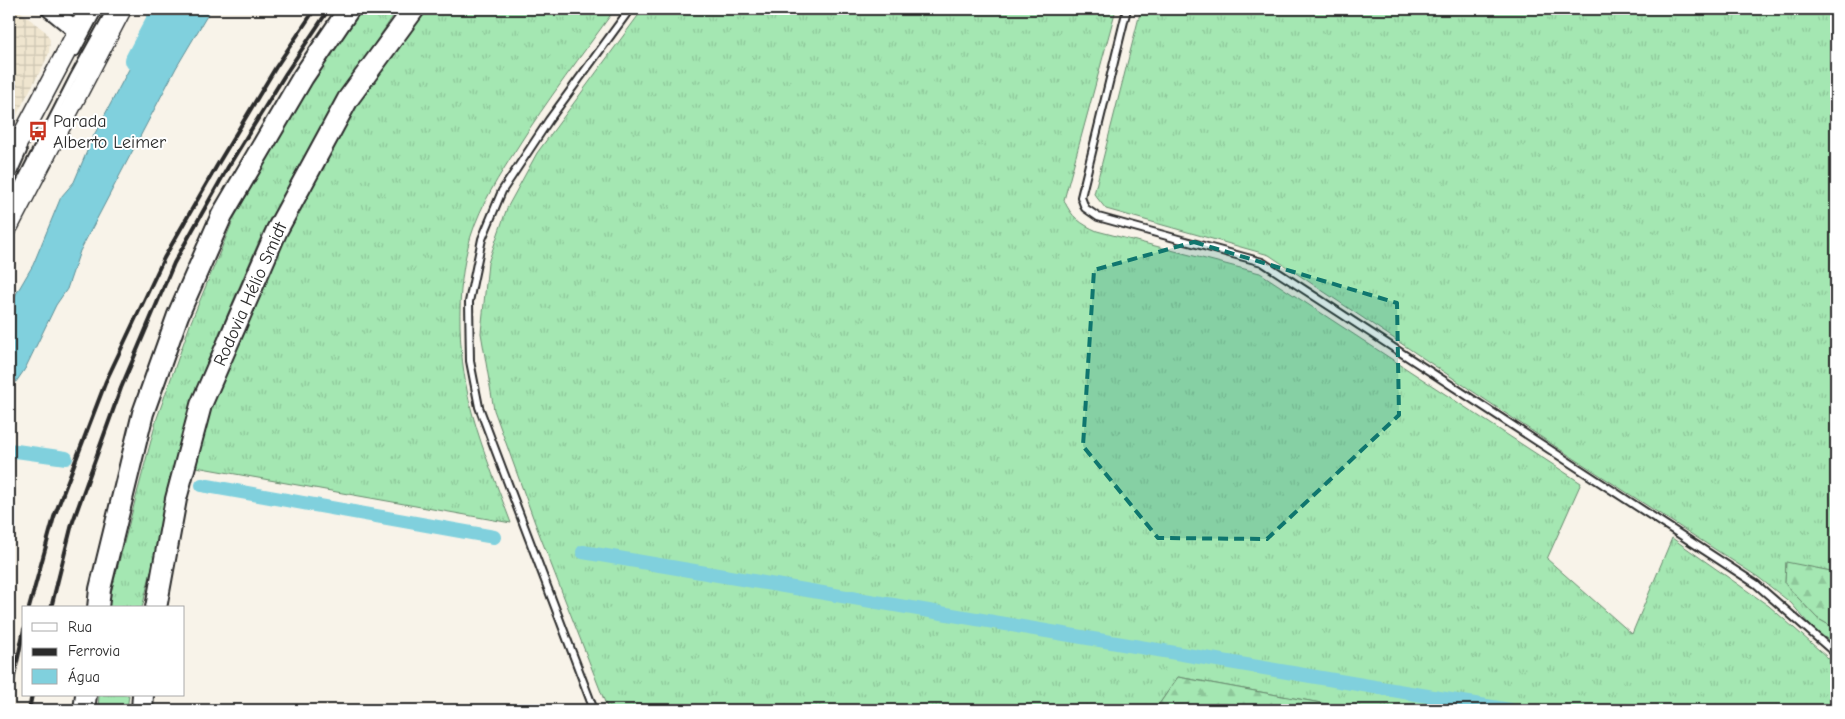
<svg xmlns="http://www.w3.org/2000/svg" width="1845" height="719" font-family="'Comic Neue',sans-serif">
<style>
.industrial{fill:url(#industrial-grid)}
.grass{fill:url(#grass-tufts);stroke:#68896e}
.forest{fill:url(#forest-firs);stroke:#68896e}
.water{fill:#80d0dd;stroke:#5e8e96}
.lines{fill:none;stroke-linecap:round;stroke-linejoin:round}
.canal{stroke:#80d0dd;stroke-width:14}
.river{stroke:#80d0dd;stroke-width:24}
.service-casing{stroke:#2b2b2b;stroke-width:10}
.tertiary-casing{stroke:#2b2b2b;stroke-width:20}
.secondary-casing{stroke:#2b2b2b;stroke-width:21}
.primary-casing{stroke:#2b2b2b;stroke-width:24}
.service{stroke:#fff;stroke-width:6}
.tertiary{stroke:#fff;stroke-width:16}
.secondary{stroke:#fff;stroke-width:18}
.primary{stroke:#fff;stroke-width:20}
.rail{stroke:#2b2b2b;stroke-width:4}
.marked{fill:#0f766e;fill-opacity:0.2;stroke:#0f766e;stroke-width:4;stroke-dasharray:10 6;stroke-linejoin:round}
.labels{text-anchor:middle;stroke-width:4;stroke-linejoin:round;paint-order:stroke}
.poi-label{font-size:18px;fill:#2b2b2b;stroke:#fff;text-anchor:start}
.street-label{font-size:18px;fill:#2b2b2b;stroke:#fff}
</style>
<defs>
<pattern id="industrial-grid" width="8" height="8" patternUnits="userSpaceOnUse" patternTransform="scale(1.25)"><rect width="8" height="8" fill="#efe5cf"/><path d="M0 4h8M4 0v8" fill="none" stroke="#cdc5b2"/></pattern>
<pattern id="grass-tufts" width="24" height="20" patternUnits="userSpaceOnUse" patternTransform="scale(1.25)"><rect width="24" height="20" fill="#a4e7b2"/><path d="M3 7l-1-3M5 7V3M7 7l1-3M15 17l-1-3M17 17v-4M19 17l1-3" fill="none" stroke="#8dc699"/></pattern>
<pattern id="forest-firs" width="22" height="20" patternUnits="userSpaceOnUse" patternTransform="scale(1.25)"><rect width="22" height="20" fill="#a4e7b2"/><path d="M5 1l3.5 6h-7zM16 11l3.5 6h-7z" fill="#8dc699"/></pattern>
</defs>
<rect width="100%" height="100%" fill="#f8f3e9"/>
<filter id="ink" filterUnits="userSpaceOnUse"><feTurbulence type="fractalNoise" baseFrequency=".02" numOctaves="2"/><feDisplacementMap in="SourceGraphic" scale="10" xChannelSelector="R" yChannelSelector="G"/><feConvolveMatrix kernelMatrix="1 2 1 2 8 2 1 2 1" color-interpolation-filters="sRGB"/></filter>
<g filter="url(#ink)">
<!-- industrial -->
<polygon class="industrial" points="9,9 17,9 46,32 50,40 49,53 43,66 9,129"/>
<!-- grass -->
<g class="grass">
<polygon points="360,9 398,9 339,96 263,232 219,334 186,428 142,608 109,608 111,592 157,418 191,322 234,218 311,82"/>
<path d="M 417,9 L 615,9 C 582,55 547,100 517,148 C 499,176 481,204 471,236 C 454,290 458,362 473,416 C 483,452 498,488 511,523 L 185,465 L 277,230 Z"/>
<path d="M 643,9 L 1116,9 L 1064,200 C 1071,217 1081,224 1097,231 L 1260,273 L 1581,483 L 1547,559 L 1632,634 L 1672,538 L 1769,606 L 1836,665 L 1836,710 L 1344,710 L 1343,707 L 1178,677 L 1155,710 L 608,710 L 535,523 L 494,410 L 481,333 L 488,263 L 507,208 L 537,153 Z"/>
<polygon points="1141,9 1836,9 1836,572 1786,563 1785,584 1817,618 1836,629 1836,645 1814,630 1791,603 1758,577 1550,443 1269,255 1106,209 1094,194"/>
<polygon points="99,695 129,695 127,710 98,710"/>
</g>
<!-- forest -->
<g class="forest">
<polygon points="1786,562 1836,572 1836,629 1817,618 1785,584"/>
<polygon points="1178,677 1343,707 1344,710 1155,710"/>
</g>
<!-- water -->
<polygon class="water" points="166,9 211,9 176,68 80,251 67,289 56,305 25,369 9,392 9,306 33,265 61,197 74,182 93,137 136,56"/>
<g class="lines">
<!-- canal -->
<g class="canal">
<polyline points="9,450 66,458"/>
<polyline points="202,485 494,537"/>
<polyline points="583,552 1510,710"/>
</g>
<!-- river -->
<polyline class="river" points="137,60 164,9"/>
<defs>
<g id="service">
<polyline points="1127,9 1081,197 1085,208 1098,217 1262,262 1756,584 1836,654"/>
<polyline points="76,52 99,9"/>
<polyline points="9,182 23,151"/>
<polyline points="9,204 73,78 111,9"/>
<polyline points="594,710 479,407 470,361 469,302 482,239 502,191 549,120 630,9"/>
</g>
<polyline id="tertiary" points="50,9 77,31"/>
<g id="secondary">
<polyline points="9,160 89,9"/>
<polyline points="9,226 122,9"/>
</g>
<g id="primary">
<polyline points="98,608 100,589 143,413 178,315 222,215 303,77 349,9"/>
<polyline points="156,608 176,499 201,405 277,230 348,99 414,9"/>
<polyline points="84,710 86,695"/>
<polyline points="142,710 143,695"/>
</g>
</defs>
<!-- service casing -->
<use href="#service" class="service-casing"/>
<!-- tertiary casing -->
<use href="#tertiary" class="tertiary-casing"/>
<!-- secondary casing -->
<use href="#secondary" class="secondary-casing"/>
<!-- primary casing -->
<use href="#primary" class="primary-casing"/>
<!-- service -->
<use href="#service" class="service"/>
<!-- tertiary -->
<use href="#tertiary" class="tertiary"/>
<!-- secondary -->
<use href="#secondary" class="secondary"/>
<!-- primary -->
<use href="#primary" class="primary"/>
<!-- rail -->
<g class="rail">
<polyline points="29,608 54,517 106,381 164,258 219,162 276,67 315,9"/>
<polyline points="51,608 72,524 121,388 174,263 228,167 286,73 329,9"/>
<polyline points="9,700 24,629"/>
<polyline points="29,710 32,695"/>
</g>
</g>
</g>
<!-- marked area -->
<path class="marked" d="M 1194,242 L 1397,303 L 1399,415 L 1267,539 L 1158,538 L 1083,446 L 1094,270 Z"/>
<!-- icons -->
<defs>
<symbol id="bus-bare" viewBox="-9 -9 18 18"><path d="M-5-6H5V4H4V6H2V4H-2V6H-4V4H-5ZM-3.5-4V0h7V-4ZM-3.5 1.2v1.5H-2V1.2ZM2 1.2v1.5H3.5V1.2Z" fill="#c8321e" stroke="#fff" stroke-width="2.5" paint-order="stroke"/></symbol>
</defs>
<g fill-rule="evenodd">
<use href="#bus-bare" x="24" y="117" width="28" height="28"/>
</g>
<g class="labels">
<!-- poi labels -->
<g class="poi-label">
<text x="53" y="127">Parada<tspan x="53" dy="21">Alberto Leimer</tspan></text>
</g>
<!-- street labels -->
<g class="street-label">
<text transform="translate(250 294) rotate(-66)" y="6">Rodovia Hélio Smidt</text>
</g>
</g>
<!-- margin -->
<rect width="1845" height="719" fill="none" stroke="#fff" stroke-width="30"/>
<rect x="15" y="15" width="1815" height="689" fill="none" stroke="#2b2b2b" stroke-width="2" filter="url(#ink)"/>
<!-- legend -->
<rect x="22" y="606" width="162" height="90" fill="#ffffff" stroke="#aaaaaa"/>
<rect x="32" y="623" width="25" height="8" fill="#ffffff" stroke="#aaaaaa"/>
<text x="68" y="632" font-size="15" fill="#2b2b2b">Rua</text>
<rect x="32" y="648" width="25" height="8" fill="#2b2b2b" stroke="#aaaaaa"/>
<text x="68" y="656" font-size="15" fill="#2b2b2b">Ferrovia</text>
<rect x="32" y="669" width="25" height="15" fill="#80d0dd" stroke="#aaaaaa"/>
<text x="68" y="682" font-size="15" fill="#2b2b2b">Água</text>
</svg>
